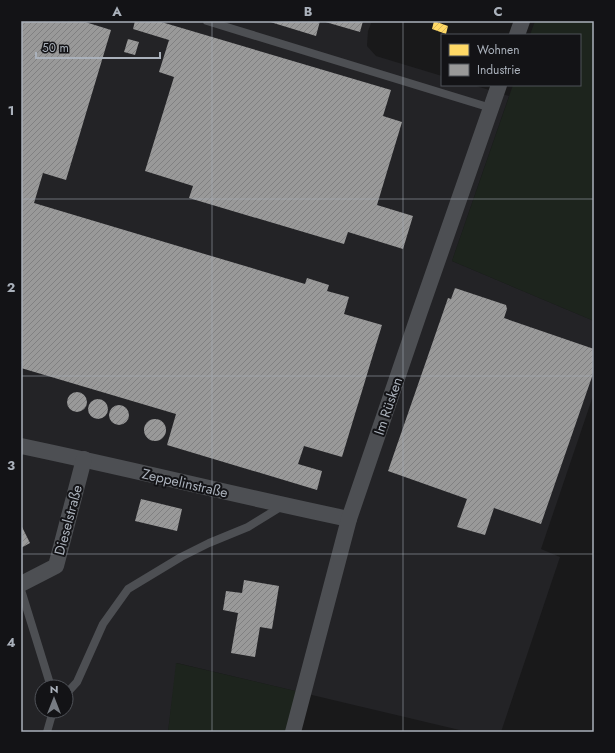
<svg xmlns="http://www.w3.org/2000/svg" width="615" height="753" font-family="Jost,sans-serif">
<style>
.built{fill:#232326;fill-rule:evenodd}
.green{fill:#1d241d}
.homes{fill:url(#homes-hatch)}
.industry{fill:url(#industry-hatch)}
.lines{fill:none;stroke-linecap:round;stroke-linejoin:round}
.lane{stroke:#4d4f53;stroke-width:8}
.street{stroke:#4d4f53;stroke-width:16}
.grid{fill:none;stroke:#aab1bb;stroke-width:1;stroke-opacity:0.55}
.labels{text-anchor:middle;stroke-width:4;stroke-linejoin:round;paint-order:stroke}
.street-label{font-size:14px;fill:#aab1bb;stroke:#131316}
.neatline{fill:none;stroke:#aab1bb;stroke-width:1.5}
.grid-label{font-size:13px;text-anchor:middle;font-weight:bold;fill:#aab1bb}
</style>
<defs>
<pattern id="homes-hatch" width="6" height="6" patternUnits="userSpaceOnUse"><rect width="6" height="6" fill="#ffd966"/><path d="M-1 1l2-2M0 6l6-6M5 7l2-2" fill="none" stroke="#d6b85d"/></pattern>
<pattern id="industry-hatch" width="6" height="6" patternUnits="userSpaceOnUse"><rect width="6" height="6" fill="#999"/><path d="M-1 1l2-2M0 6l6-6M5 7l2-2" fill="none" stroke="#808081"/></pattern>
</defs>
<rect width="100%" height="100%" fill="#19191a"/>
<!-- built -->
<path class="built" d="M 21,21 L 372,21 L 368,31 L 367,46 L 376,56 L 442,76 L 442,85 L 473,85 L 509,96 L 452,261 L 594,321 L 594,393 L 541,549 L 560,557 L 501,732 L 468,732 L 177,663 L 168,732 L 21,732 ZM 42,687 L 66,687 L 66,711 L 42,711 Z"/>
<!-- green -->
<g class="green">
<polygon points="535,21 594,21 594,321 452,261 513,85 580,85 580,35 530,35"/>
<polygon points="176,663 308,694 299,732 168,732"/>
</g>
<!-- homes -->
<polygon class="homes" points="434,21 448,26 446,34 432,29"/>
<!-- industry -->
<g class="industry">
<polygon points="21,21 82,21 111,30 66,180 43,173 34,203 305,284 307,278 329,285 327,291 349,297 344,314 382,325 342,457 304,446 298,464 322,471 317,490 167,445 176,414 21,368"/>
<polygon points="135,21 158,21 391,90 383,116 402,122 377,205 413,216 403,249 348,232 344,244 189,198 193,186 145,171 174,77 159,72 169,40 133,29"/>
<polygon points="267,21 320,21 316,36"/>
<polygon points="322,21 363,21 360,32"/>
<polygon points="128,39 139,42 135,55 124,52"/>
<polygon points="455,288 506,305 507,309 504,318 594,349 594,371 541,524 494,508 485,535 457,527 467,499 388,471 448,298 451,299"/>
<circle cx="77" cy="402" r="10"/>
<circle cx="98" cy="409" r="10"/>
<circle cx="119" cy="415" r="10"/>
<circle cx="155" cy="430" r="11"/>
<polygon points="141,499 182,509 177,531 135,521"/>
<polygon points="21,525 30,543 21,548"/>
<polygon points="244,580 279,586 272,629 260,627 255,657 231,653 238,613 223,610 226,591 242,593"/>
</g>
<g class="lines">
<!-- lane -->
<g class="lane">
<polyline points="207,21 491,108"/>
<polyline points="21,590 51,687"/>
<polyline points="66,694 77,682 103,624 128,589 181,557 209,543 248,527 282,506"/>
<polyline points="47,732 53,711"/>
</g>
<!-- street -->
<g class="street">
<polyline points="517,35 522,21"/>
<path d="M 21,446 C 131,469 239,496 349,519"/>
<polyline points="21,584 56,566 84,459"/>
<polyline points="293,732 349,519 419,314 499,85"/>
</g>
</g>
<!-- grid -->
<path class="grid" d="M 212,21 L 212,732M 403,21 L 403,732M 21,199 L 594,199M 21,376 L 594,376M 21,554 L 594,554"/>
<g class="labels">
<!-- street labels -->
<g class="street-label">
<text transform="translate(388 406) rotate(-71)" y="5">Im Rüsken</text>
<text transform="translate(185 483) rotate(13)" y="5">Zeppelinstraße</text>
<text transform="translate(68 520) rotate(-75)" y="5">Dieselstraße</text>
</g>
</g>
<!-- border -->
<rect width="615" height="753" fill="none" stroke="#131316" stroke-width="44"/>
<!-- legend -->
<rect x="441" y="34" width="140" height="52" fill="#131316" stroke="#4f5258"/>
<rect x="449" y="44" width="20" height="12" fill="#ffd966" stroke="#4f5258"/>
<text x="477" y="54" font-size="12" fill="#aab1bb">Wohnen</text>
<rect x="449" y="64" width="20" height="12" fill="#999999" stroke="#4f5258"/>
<text x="477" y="74" font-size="12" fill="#aab1bb">Industrie</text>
<!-- north arrow -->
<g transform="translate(54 699)"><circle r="19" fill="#131316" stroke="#4f5258"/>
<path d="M0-3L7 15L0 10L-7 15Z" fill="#777c83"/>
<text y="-6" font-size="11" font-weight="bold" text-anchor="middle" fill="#aab1bb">N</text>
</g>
<!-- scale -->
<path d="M36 52v6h124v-6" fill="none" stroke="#aab1bb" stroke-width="2"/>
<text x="42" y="52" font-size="12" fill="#aab1bb" stroke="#131316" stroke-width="3" paint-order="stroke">50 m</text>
<rect x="22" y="22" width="571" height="709" class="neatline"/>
<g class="grid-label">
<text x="117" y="16">A</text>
<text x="308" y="16">B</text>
<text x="498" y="16">C</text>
<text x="11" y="115">1</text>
<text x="11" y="292">2</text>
<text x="11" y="470">3</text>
<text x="11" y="647">4</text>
</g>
</svg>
